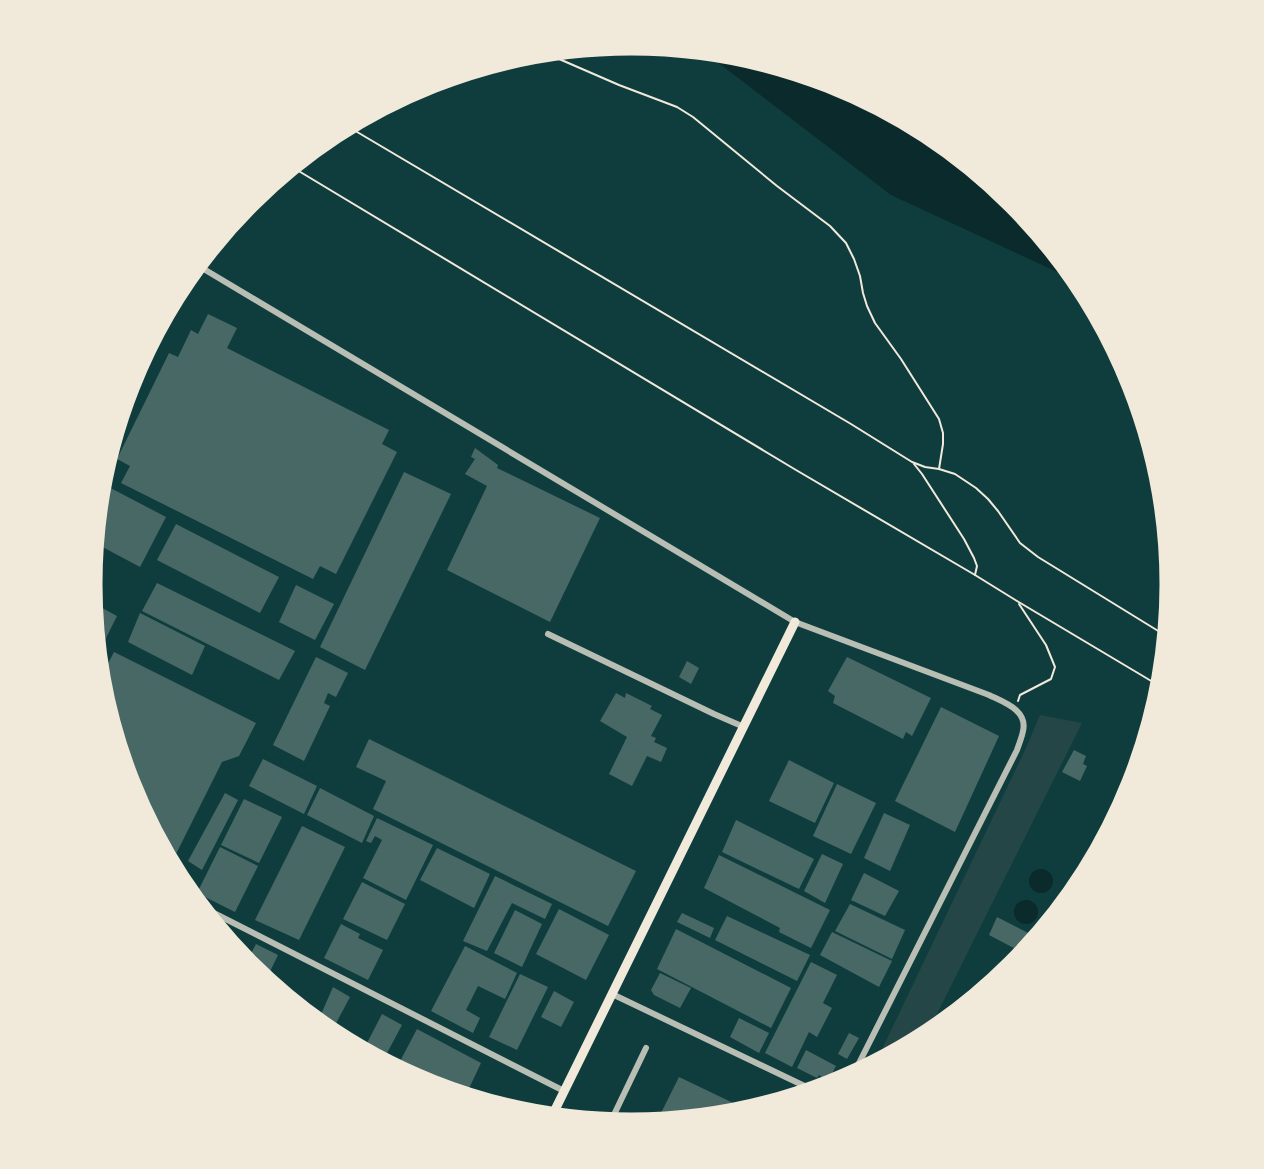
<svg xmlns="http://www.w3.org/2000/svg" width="1264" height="1169" font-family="'Space Grotesk',sans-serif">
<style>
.green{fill:#244646}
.water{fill:#0a2a2b}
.building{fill:#486865}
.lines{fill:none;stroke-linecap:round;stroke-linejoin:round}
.path{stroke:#f1e9da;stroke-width:2}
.minor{stroke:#b8beb3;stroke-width:6}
.secondary{stroke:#f1e9da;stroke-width:9}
.rim{fill:none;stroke:#f1e9da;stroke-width:3}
</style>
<rect width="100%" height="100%" fill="#0f3d3e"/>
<!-- green -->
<polygon class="green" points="1040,715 1082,723 925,1038 874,1066 1026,748"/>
<!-- water -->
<g class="water">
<polygon points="703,51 738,54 839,85 933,135 1015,202 1081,283 891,195"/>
<circle cx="1041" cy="881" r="12"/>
<circle cx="1026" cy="912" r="12"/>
</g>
<!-- building -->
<g class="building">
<polygon points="208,314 237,328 227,348 389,430 382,444 397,452 336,574 320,566 313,579 121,483 130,466 117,459 169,353 178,357 191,330 198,334"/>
<polygon points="475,448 498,465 497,468 600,518 550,622 447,570 487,486 465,474 475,459 471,457"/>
<polygon points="404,472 451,494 365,670 320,647"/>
<polygon points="101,483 166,517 140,567 95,543"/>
<polygon points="176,524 279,577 260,613 157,560"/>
<polygon points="157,583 295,651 279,680 142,611"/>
<polygon points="296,585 334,604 315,640 279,622"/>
<polygon points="93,603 117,616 98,654 93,609"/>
<polygon points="140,613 205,646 192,675 128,642"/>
<polygon points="114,652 256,723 239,756 222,762 171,864 132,791 101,690 100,679"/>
<polygon points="316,657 348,673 336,697 328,693 324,703 330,706 304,761 273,745"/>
<polygon points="847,657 931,698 912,736 906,732 903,739 833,703 835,696 828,691"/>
<polygon points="687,661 699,668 691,684 679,677"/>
<polygon points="616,693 625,698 626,693 652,706 650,709 662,715 651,736 656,738 654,742 667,748 661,762 647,756 632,786 609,774 627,737 600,721"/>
<polygon points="941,707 999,736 955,832 895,801"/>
<polygon points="369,739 636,871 608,926 373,809 386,781 356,767"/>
<polygon points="1074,750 1086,756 1083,764 1087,766 1080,781 1062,772"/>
<polygon points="263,759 317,786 304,814 249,786"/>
<polygon points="789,760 834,783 815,823 769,801"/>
<polygon points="837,784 876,803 851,854 813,836"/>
<polygon points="320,788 374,816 362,843 307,815"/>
<polygon points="225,793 238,800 202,870 188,861"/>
<polygon points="244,799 282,817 259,863 221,845"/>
<polygon points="884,813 910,825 890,871 864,858"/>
<polygon points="377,818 433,845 406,900 363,878 382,840 375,836 371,843 366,841"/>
<polygon points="736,820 814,859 799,889 722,852"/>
<polygon points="302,826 345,847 299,940 255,920"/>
<polygon points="1103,829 1110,832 1100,851 1094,848"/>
<polygon points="220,847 258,866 235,912 197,893"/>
<polygon points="437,848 490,874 474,908 420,880"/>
<polygon points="822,854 843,864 825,903 804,891"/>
<polygon points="719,855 830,910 811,948 779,932 780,928 704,888"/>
<polygon points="864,873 899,891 885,916 851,900"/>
<polygon points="495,876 552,904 545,919 512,903 487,951 463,941"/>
<polygon points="362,882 405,904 387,940 343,919"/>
<polygon points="850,904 905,930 892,959 835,931"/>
<polygon points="559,909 609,935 586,980 536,954"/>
<polygon points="515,910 542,924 522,967 494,953"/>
<polygon points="682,913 714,928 710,938 677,922"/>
<polygon points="727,916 810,955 797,981 715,940"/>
<polygon points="997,917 1038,938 1025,954 989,935"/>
<polygon points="341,924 360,934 358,938 383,950 368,980 324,958"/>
<polygon points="676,929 791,988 771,1028 657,969"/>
<polygon points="832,932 892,961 879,987 820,955"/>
<polygon points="256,944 278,955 266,980 246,963"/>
<polygon points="465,946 517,973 505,999 478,986 466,1010 480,1018 473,1033 431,1011"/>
<polygon points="811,962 837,975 823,1003 832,1008 817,1037 809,1032 792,1067 765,1053"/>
<polygon points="660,973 691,988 680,1008 654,995 651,990"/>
<polygon points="520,974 548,987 517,1050 489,1037"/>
<polygon points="333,987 350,997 334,1027 319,1019"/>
<polygon points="554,991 574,1002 561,1027 541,1017"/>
<polygon points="283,994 311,1007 307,1014"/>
<polygon points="382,1014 402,1025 387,1053 367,1043"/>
<polygon points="739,1018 769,1033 759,1053 730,1037"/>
<polygon points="417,1029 481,1063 465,1097 425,1084 396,1069"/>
<polygon points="849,1033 859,1038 847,1059 838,1054"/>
<polygon points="806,1050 836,1066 828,1081 819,1075 817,1078 797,1068"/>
<polygon points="679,1077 750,1111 737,1115 656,1123"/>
</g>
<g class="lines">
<!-- path -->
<g class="path">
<polyline points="543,52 619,85 677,107 693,117 777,186 830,226 846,243 854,259 860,276 863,293 867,306 875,323 901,359 939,419 943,433 943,444 939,469"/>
<polyline points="347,126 851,424 912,462 925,467 939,469 955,474 976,488 988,499 998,511 1020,543 1038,557 1168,637"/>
<polyline points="292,167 796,470 975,575 1017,601 1163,688"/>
<polyline points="914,464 922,474 964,539 974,558 977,566 975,575"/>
<polyline points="1018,701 1020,695 1051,679 1055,667 1046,645 1019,604"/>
</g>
<!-- minor -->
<g class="minor">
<path d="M 197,265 L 795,622 L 989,695 C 1003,702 1028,710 1023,731 C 1022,737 1019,744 1017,750 L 852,1077"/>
<polyline points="548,634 714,714 744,727"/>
<polyline points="200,906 564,1091"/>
<polyline points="612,994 815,1091"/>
<polyline points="610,1123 646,1048"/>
</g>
<!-- secondary -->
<polyline class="secondary" points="551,1118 795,622"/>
</g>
<!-- crop -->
<path d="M0 0H1264V1169H0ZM101 584a530 530 0 1 1 1060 0a530 530 0 1 1-1060 0Z" fill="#f1e9da" fill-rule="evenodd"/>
<path class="rim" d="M101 584a530 530 0 1 1 1060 0a530 530 0 1 1-1060 0Z"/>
</svg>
